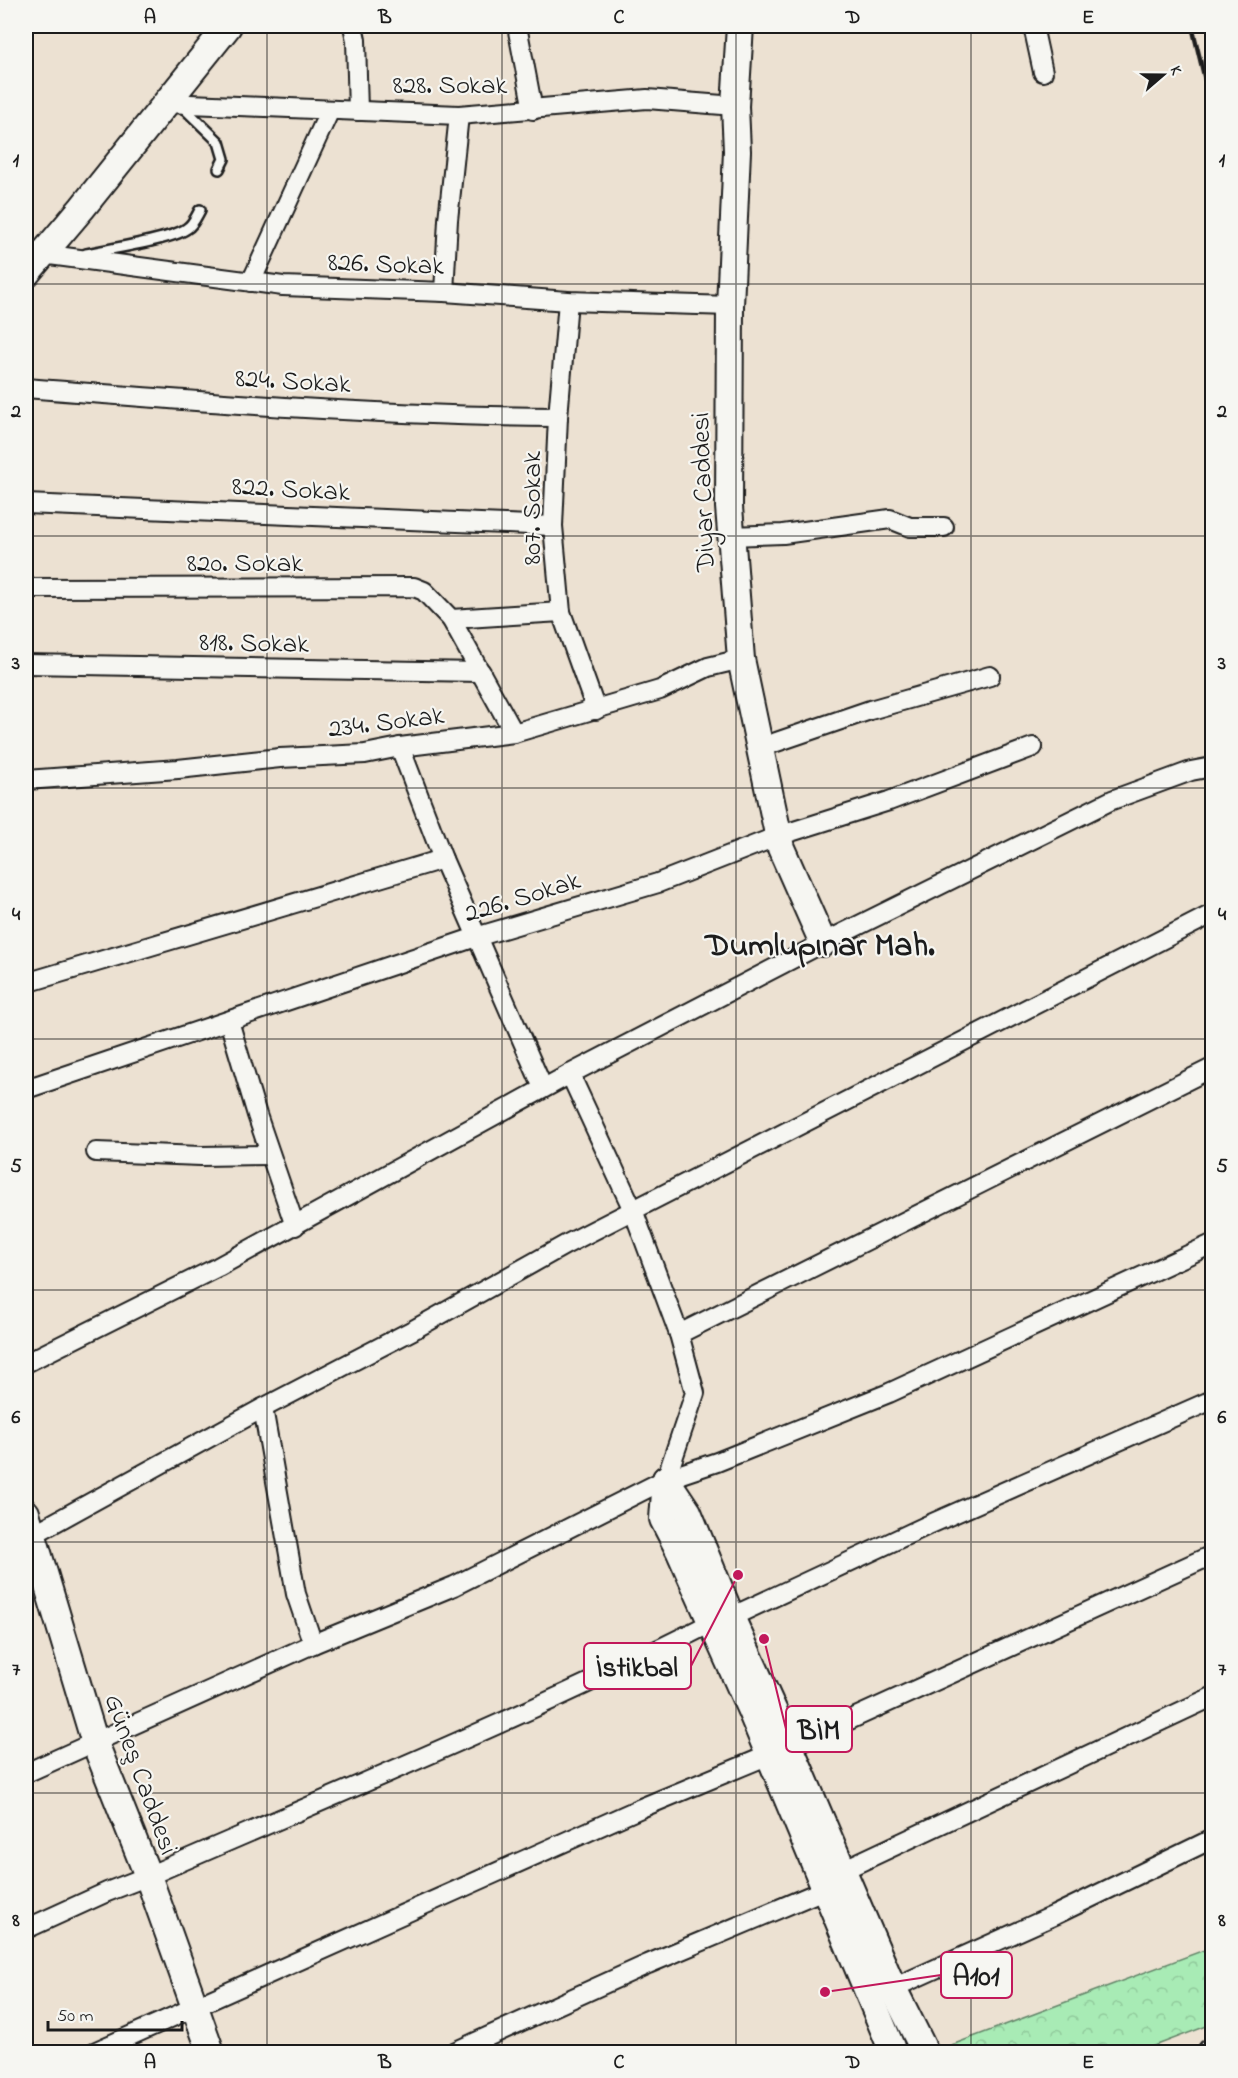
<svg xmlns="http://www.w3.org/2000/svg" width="1238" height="2078" font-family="'Indie Flower',sans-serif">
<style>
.park{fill:url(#park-crowns);stroke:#628468;stroke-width:1.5}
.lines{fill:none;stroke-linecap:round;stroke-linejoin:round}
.lane-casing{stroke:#1c1c1c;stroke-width:14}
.street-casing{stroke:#1c1c1c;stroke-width:22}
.secondary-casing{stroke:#1c1c1c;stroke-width:30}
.lane{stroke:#f6f6f2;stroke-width:9}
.street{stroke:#f6f6f2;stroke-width:18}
.secondary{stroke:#f6f6f2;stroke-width:26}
.rail{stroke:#1c1c1c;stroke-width:4.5}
.grid{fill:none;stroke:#1c1c1c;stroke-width:1.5;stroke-opacity:0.55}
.labels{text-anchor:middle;stroke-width:4.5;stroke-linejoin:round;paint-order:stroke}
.street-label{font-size:27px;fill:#1c1c1c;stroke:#f6f6f2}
.district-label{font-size:33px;font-weight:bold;fill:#1c1c1c;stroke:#f6f6f2}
.leader{fill:none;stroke:#c2185b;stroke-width:2}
.callout-dot{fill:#c2185b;stroke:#f6f6f2;stroke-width:2}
.callout{fill:#f6f6f2;stroke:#c2185b;stroke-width:2}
.callout-label{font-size:28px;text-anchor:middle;font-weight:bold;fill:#1c1c1c}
.neatline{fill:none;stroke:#1c1c1c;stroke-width:2}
.grid-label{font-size:20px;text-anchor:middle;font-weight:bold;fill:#1c1c1c}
</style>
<defs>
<pattern id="park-crowns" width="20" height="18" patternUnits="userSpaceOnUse" patternTransform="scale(1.5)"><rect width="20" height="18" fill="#a8ebb5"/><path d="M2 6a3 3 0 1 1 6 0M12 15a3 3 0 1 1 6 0" fill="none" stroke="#90c99b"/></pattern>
</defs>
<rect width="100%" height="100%" fill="#ece1d2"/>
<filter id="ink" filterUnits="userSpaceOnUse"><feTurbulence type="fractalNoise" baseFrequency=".0167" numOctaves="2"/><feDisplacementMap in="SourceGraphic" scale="12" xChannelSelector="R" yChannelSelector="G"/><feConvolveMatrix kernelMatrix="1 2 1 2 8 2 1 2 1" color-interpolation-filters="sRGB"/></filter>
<g filter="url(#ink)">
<!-- park -->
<polygon class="park" points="1212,1947 1212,2024 1139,2052 952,2052 949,2046"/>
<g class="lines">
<defs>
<g id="lane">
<polyline points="181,105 219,142 224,159 219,169"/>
<path d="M 86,254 C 108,249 170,240 186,229 C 193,225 196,217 200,210"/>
</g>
<g id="street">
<polyline points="353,26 356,40 358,111"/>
<polyline points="517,26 533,110"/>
<polyline points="1033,26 1043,72"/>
<polyline points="165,103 459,115 647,99 735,106"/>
<polyline points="42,254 283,286 444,292 568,301 730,306"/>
<polyline points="251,282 330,110"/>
<polyline points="444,292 448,220 459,115"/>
<polyline points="568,301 558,417 553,526 561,612 596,710"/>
<path d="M 26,388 C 203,402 381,416 558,417"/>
<polyline points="26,504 553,526"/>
<polyline points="731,536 783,534 890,519 910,527 944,527"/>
<polyline points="26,588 414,587 424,591 451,619 561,612"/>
<polyline points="451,619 514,733"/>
<polyline points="26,664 481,672"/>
<polyline points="400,747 443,859 543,1088"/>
<polyline points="759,748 870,710 990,676"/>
<polyline points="26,780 178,769 280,758 365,754 400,747 514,733 660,690 708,667 741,659"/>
<polyline points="26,983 443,859"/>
<polyline points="229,1021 257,1115 295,1226"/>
<polyline points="570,1074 633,1210 679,1334 695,1393 666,1479"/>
<polyline points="26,1089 476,937 658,883 778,836 889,801 1033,747"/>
<polyline points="96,1152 201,1156 270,1155"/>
<polyline points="679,1334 1212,1068"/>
<polyline points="26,1363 218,1267 570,1074 823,943 1112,800 1191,771 1212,767"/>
<polyline points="263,1408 296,1594 313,1644"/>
<polyline points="32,1535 263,1408 413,1330 565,1245 1212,914"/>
<polyline points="731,1617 926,1526 1212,1400"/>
<polyline points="790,1747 1212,1555"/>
<polyline points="26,1773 313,1644 454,1586 666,1479 717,1462 889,1393 1212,1244"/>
<polyline points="843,1870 1212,1697"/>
<path d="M 26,1929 L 107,1892 L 148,1876 C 336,1794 528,1716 711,1623"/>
<polyline points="893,1988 1055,1915 1212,1839"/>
<polyline points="94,2052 641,1808 769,1755"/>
<polyline points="454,2052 648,1964 826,1889"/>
</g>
<g id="secondary">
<polyline points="740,26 735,106 737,151 730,306 729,507 741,659 781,848 823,943"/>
<polyline points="26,274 82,208 228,26"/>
<polyline points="666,1479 688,1512 731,1617 790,1747 893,1988 925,2052"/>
<polyline points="666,1479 663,1519 679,1550 751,1711 891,2047"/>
<polyline points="26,1513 95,1743 148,1876 211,2052"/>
<polyline points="1211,2052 1212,2052"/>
</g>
</defs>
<!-- lane casing -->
<use href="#lane" class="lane-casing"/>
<!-- street casing -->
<use href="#street" class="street-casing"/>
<!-- secondary casing -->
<use href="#secondary" class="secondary-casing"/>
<!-- lane -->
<use href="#lane" class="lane"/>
<!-- street -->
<use href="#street" class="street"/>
<!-- secondary -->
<use href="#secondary" class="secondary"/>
<!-- rail -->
<polyline class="rail" points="1192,26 1212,109"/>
</g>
</g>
<!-- grid -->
<path class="grid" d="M 267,26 L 267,2052M 502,26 L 502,2052M 736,26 L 736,2052M 971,26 L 971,2052M 26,284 L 1212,284M 26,536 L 1212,536M 26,788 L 1212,788M 26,1039 L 1212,1039M 26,1290 L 1212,1290M 26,1542 L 1212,1542M 26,1793 L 1212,1793"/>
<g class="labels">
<!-- street labels -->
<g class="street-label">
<text x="450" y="93">828. Sokak</text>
<text transform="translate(386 263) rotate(2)" y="9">826. Sokak</text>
<text transform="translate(293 380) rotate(3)" y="9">824. Sokak</text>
<text transform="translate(291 488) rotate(3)" y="9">822. Sokak</text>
<text transform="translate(702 492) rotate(-92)" y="9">Diyar Caddesi</text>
<text transform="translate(531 508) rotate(-90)" y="9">807. Sokak</text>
<text x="245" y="571">820. Sokak</text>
<text transform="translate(254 642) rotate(1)" y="9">818. Sokak</text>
<text transform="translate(386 721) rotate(-7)" y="9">234. Sokak</text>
<text transform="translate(522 896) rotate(-17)" y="9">226. Sokak</text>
<text transform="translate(142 1774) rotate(70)" y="9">Güneş Caddesi</text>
</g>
<!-- district labels -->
<g class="district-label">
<text x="820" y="955">Dumlupınar Mah.</text>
</g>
</g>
<!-- callouts -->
<path class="leader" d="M738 1575L691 1666M764 1639L786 1729M825 1992L941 1975"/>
<g class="callout-dot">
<circle cx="738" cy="1575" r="6"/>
<circle cx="764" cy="1639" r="6"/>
<circle cx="825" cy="1992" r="6"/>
</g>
<g class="callout">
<rect x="584" y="1643" width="107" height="46" rx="6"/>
<rect x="786" y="1706" width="66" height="46" rx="6"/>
<rect x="941" y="1952" width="71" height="46" rx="6"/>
</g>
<g class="callout-label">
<text x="637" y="1676">İstikbal</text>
<text x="819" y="1739">BİM</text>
<text x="976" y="1985">A101</text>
</g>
<!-- margin -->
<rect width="1238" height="2078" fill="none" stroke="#f6f6f2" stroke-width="66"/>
<!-- north arrow -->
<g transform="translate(1163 75) rotate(70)" stroke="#f6f6f2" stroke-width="4.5" paint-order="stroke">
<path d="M0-4.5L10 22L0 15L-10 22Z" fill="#1c1c1c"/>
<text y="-9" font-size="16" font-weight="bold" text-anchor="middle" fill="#1c1c1c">K</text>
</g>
<!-- scale -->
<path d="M48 2021v9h134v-9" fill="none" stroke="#1c1c1c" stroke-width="3"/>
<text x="57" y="2021" font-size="18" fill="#1c1c1c" stroke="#f6f6f2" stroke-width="4.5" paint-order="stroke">50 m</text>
<rect x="33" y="33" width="1172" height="2012" class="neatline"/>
<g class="grid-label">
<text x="150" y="23">A</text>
<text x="385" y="23">B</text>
<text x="619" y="23">C</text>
<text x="853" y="23">D</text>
<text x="1088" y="23">E</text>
<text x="16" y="166">1</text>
<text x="1222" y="166">1</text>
<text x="16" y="417">2</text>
<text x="1222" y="417">2</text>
<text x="16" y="669">3</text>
<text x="1222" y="669">3</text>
<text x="16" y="920">4</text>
<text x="1222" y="920">4</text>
<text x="16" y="1172">5</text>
<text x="1222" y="1172">5</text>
<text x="16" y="1423">6</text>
<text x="1222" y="1423">6</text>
<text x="16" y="1675">7</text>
<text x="1222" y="1675">7</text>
<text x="16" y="1926">8</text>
<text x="1222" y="1926">8</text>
<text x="150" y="2068">A</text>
<text x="385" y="2068">B</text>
<text x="619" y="2068">C</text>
<text x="853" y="2068">D</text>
<text x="1088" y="2068">E</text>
</g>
</svg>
